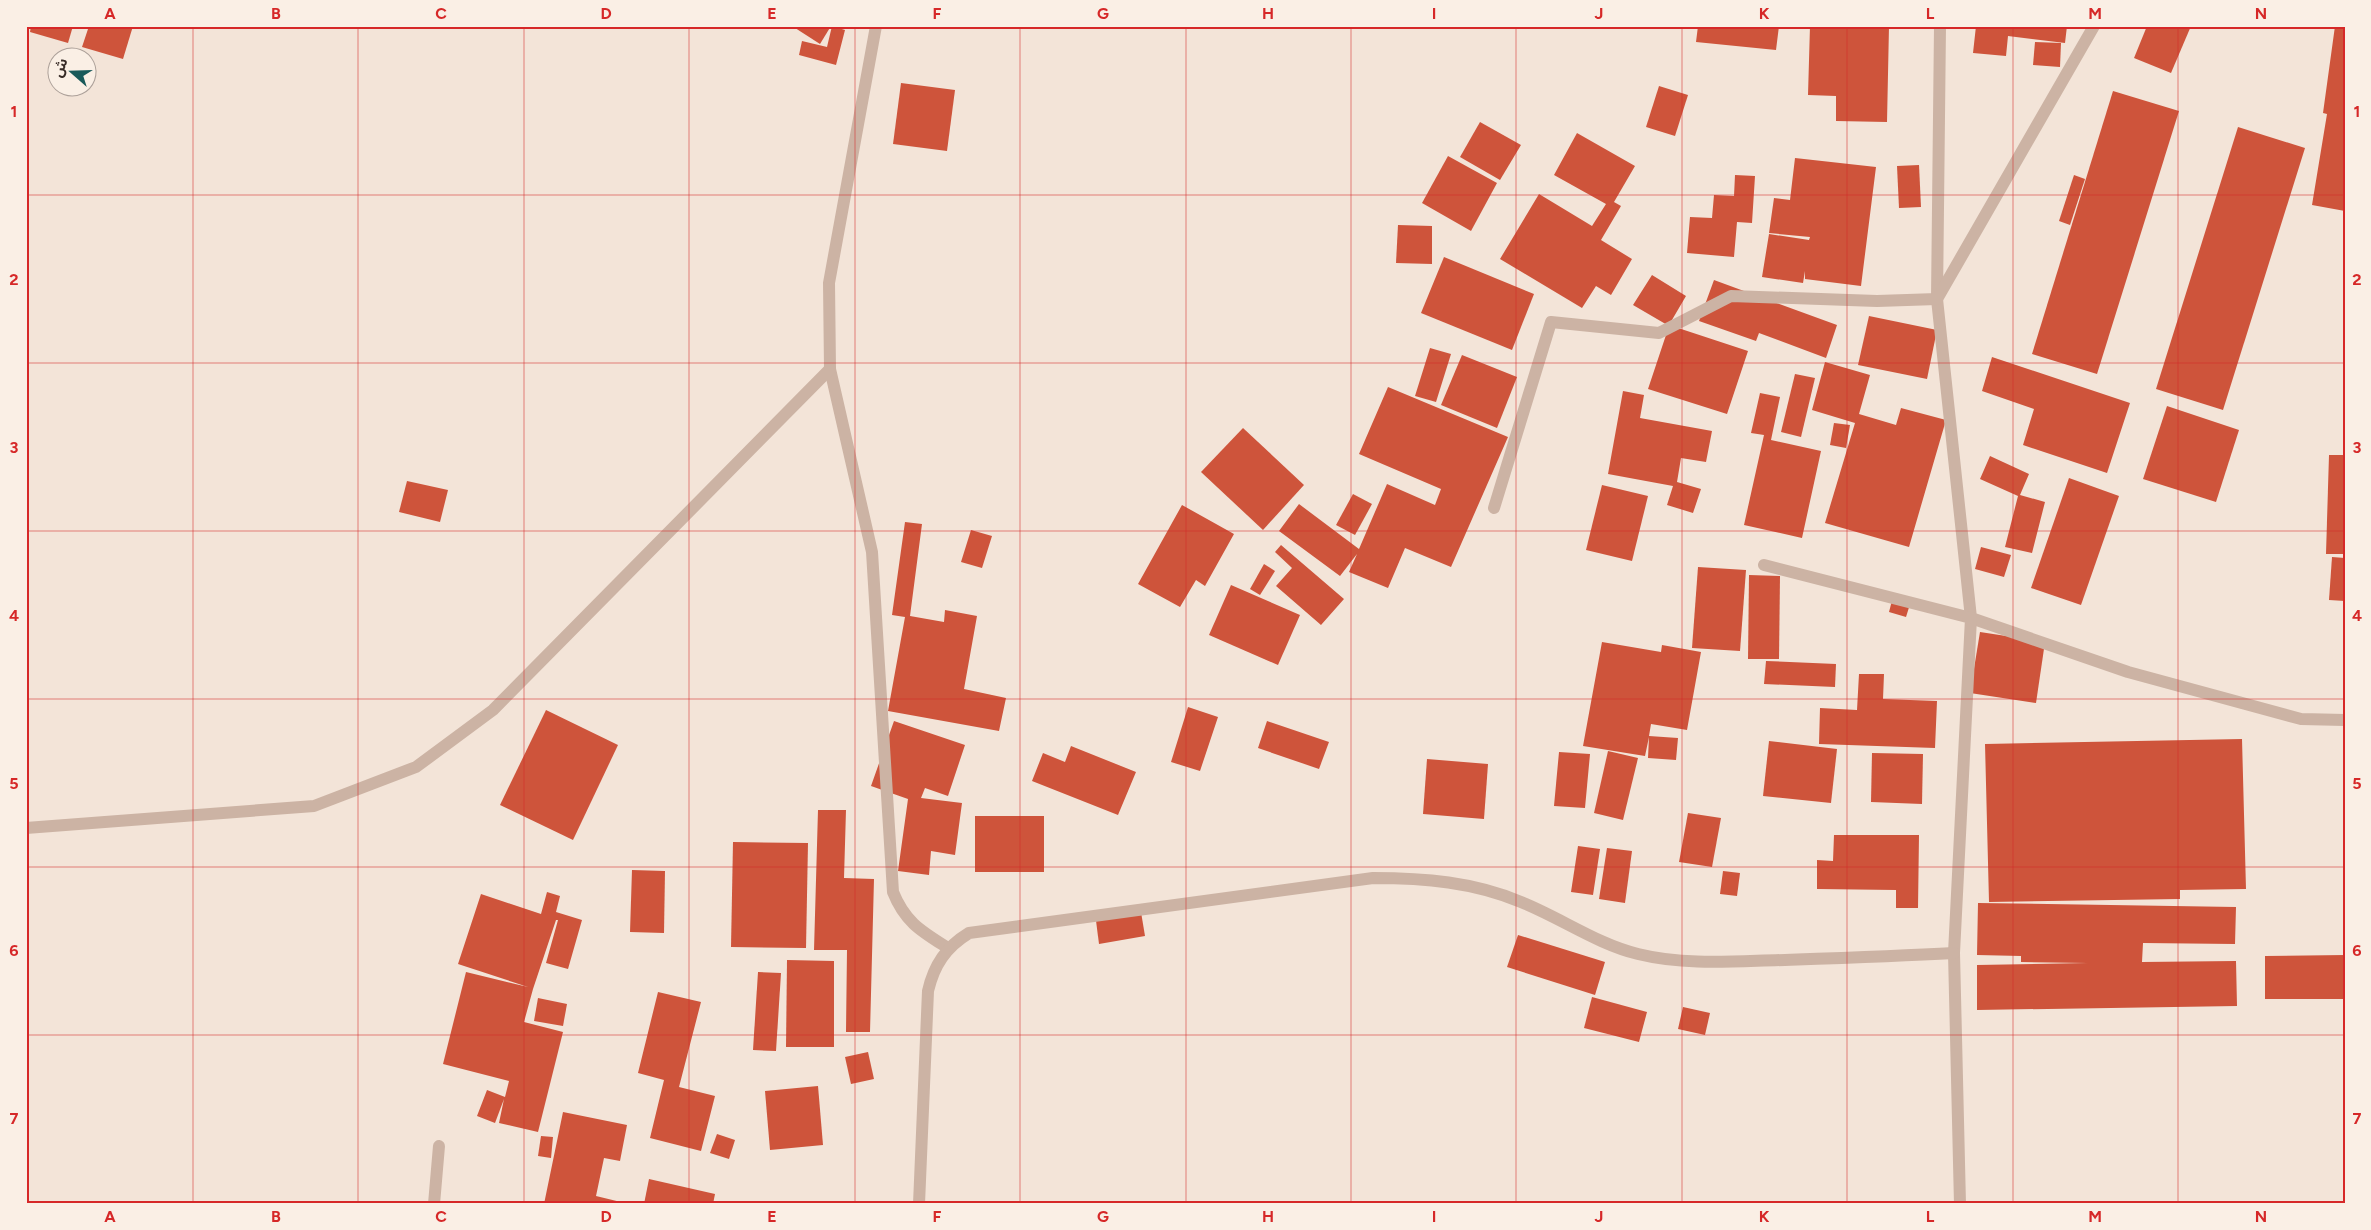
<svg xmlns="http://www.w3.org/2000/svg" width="2371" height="1230" font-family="Figtree,'Noto Sans Arabic',sans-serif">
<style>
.building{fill:#ce543b}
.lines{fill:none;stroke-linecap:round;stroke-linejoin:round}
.minor{stroke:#ccb3a4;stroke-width:12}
.grid{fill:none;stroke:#d62828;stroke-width:1;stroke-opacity:0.55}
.neatline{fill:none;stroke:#d62828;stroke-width:2}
.grid-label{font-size:16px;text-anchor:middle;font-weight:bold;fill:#d62828}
</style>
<rect width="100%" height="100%" fill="#f3e4d8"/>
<!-- building -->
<g class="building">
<polygon points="31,26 73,26 68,43 30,32"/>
<polygon points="89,26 133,26 123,59 82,47"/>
<polygon points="792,26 831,26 820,44"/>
<polygon points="832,26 845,30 836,65 799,55 802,41 827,47"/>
<polygon points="1698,26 1779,26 1776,50 1696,42"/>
<polygon points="1810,26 1889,26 1887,122 1836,121 1836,96 1808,95"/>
<polygon points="1976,26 2067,26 2065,43 2008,36 2006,56 1973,53"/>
<polygon points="2147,26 2191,26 2171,73 2134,58"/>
<polygon points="2335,26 2345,26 2345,211 2312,205 2327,114 2323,113"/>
<polygon points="2035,42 2061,43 2060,67 2033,65"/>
<polygon points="901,83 955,90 947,151 893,144"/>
<polygon points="1659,86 1688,95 1675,136 1646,127"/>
<polygon points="2113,91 2179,111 2097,374 2032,354"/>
<polygon points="1480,122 1521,145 1500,180 1460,157"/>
<polygon points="2238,127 2305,148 2223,410 2156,389"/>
<polygon points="1577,133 1635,166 1614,202 1621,206 1601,240 1632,259 1611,295 1596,286 1582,308 1500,259 1539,194 1592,226 1606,204 1554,175"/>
<polygon points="1448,156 1497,183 1471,231 1422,203"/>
<polygon points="1795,158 1876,167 1861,286 1805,279 1805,271 1803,283 1762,277 1769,234 1809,240 1810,237 1769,233 1774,198 1790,200"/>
<polygon points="1919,165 1921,207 1899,208 1897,166"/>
<polygon points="1735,175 1755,176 1752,223 1737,222 1734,257 1687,253 1690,217 1712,218 1714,195 1734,196"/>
<polygon points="2074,175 2085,179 2070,225 2059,221"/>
<polygon points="1398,225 1432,226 1432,264 1396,263"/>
<polygon points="1444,257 1534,294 1512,350 1421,313"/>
<polygon points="1652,275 1686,296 1669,325 1748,351 1727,414 1648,389 1669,326 1633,305"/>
<polygon points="1714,280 1837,325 1826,358 1759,333 1756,341 1699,321"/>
<polygon points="1869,316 1937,330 1927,379 1858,365"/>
<polygon points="1430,348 1451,354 1436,402 1415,396"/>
<polygon points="1462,355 1517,377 1497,428 1441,405"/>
<polygon points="1992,357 2130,403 2107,473 2023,445 2034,409 1982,391"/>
<polygon points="1825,362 1870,375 1859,414 1896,425 1901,408 1946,420 1909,547 1825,523 1855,423 1812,410"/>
<polygon points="1795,374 1815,378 1801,437 1781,432"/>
<polygon points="1388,387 1508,437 1451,567 1405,548 1388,588 1349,572 1357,554 1340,576 1279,531 1299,504 1359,549 1387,484 1435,505 1441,489 1359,454"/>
<polygon points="1623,391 1644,395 1640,418 1712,431 1706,462 1681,458 1677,482 1701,489 1693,513 1667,505 1673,486 1608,474"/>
<polygon points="1760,393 1780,397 1771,440 1821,451 1802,538 1744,525 1764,435 1751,433"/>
<polygon points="2167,406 2239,430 2216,502 2143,479"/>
<polygon points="1834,423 1850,425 1846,448 1830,445"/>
<polygon points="1243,428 1304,485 1263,530 1201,472"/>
<polygon points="2329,455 2345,455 2345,554 2326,554"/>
<polygon points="1990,456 2029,474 2020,495 2045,502 2032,553 2005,547 2018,496 1980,479"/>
<polygon points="2069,478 2119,496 2081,605 2031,588"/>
<polygon points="407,481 448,490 440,522 399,512"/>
<polygon points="1602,485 1648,496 1632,561 1586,550"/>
<polygon points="1353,494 1372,504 1355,535 1336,525"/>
<polygon points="1182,505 1234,534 1205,586 1196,580 1180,607 1138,584"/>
<polygon points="905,522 922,524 910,616 944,622 945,610 977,616 964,689 1006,698 999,731 888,711 905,617 892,615"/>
<polygon points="971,530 992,536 982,568 961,562"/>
<polygon points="1281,545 1344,599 1321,625 1276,586 1292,568 1275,552"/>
<polygon points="1981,547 2011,555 2004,577 1975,569"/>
<polygon points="2332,557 2345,558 2345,601 2329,600"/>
<polygon points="1264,564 1275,571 1260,595 1250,589"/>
<polygon points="1698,567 1746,570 1740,651 1692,648"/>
<polygon points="1749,575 1780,576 1779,659 1748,659"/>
<polygon points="1231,585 1300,615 1278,665 1209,635"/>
<polygon points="1894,593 1912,598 1906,617 1889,612"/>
<polygon points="1980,632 2045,642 2036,703 1970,693"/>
<polygon points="1602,642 1661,652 1662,645 1701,652 1687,730 1651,724 1649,736 1678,738 1676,760 1648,758 1649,737 1645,756 1583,746"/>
<polygon points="1766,661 1836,664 1835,687 1764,684"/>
<polygon points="1859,674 1884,674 1883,699 1937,701 1935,748 1819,744 1820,708 1857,710"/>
<polygon points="1188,707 1218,717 1200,771 1171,762"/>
<polygon points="546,710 618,745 573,840 500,805"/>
<polygon points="894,721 965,745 948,796 925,788 921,798 962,803 955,855 931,851 929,875 898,871 908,799 871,786"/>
<polygon points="1267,721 1329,742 1319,769 1258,748"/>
<polygon points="2242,739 2246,889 2180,890 2180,899 1989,902 1985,744"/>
<polygon points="1769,741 1837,749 1831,803 1763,796"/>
<polygon points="1071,746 1136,772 1118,815 1032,781 1043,753 1065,762"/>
<polygon points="1608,751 1638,758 1623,820 1594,813"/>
<polygon points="1559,752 1590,754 1585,808 1554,806"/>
<polygon points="1872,753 1923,754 1922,804 1871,802"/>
<polygon points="1427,759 1488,764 1484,819 1423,814"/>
<polygon points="818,810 846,810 844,878 874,879 870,1032 846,1032 847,950 814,950"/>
<polygon points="1688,813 1721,818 1712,867 1679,862"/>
<rect x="975" y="816" width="69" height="56"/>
<polygon points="1834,835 1919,835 1918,908 1896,908 1896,890 1817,889 1817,860 1833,861"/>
<polygon points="733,842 808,843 806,948 731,947"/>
<polygon points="1578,846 1600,849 1593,895 1571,892"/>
<polygon points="1607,848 1632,851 1625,903 1599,899"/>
<polygon points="632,870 665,871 664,933 630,932"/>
<polygon points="1723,871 1740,873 1737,896 1720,894"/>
<polygon points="547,892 560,896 556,912 582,920 568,969 546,963 558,920 556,920 533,989 524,1022 563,1032 538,1132 499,1123 504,1099 495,1123 477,1116 487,1090 505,1097 509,1081 443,1064 466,972 528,987 458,964 481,894 541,914"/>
<polygon points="1978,903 2236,907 2235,944 2143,943 2142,962 2236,961 2237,1006 1977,1010 1977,965 2088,963 2021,962 2021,956 1977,955"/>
<polygon points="1140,906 1145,936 1099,944 1095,913"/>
<polygon points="1518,935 1605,962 1595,995 1507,967"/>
<polygon points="2345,955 2345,999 2265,999 2265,956"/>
<polygon points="787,960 834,961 834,1047 786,1047"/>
<polygon points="758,972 781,973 776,1051 753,1050"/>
<polygon points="658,992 701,1002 679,1087 715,1096 701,1151 650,1138 664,1080 638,1073"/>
<polygon points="1592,997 1647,1012 1639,1042 1584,1028"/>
<polygon points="538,998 567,1004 563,1026 534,1021"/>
<polygon points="1683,1007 1710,1013 1705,1035 1678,1029"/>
<polygon points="868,1052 874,1079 851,1084 845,1057"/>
<polygon points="818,1086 823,1145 770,1150 765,1091"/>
<polygon points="563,1112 627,1125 620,1161 604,1158 596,1196 629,1204 544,1204"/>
<polygon points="717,1134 735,1140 729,1159 710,1153"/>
<polygon points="541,1136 553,1137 551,1158 538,1156"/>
<polygon points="649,1179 715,1194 713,1204 644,1204"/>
</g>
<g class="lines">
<!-- minor -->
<g class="minor">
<path d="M 876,26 L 829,283 L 830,369 L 872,552 L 893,892 C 905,922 921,931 948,948"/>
<polyline points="1940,26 1937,299 1971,618 2128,672 2301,719 2345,720"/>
<polyline points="1494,508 1551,322 1659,333 1731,296 1877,301 1937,299 2094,26"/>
<polyline points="1764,565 1971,618 1954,953 1960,1204"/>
<polyline points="26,828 314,806 416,767 493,710 830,369"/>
<polyline points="434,1204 439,1146"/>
<path d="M 919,1204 L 928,991 C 934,965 946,947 969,933 L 1373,878 C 1424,878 1474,882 1521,902 C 1561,918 1597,944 1638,954 C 1687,966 1736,961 1785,960 C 1841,958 1898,956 1954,953"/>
</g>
</g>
<!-- grid -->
<path class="grid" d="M 193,26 L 193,1204M 358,26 L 358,1204M 524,26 L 524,1204M 689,26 L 689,1204M 855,26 L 855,1204M 1020,26 L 1020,1204M 1186,26 L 1186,1204M 1351,26 L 1351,1204M 1516,26 L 1516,1204M 1682,26 L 1682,1204M 1847,26 L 1847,1204M 2013,26 L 2013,1204M 2178,26 L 2178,1204M 26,195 L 2345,195M 26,363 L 2345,363M 26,531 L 2345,531M 26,699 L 2345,699M 26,867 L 2345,867M 26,1035 L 2345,1035"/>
<!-- border -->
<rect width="2371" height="1230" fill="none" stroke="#faefe5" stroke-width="55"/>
<!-- north arrow -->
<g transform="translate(72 72) rotate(290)"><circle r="24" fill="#faefe5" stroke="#aca099"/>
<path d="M0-4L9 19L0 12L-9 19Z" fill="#195a5a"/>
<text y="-8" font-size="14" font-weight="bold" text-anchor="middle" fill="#362a26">ش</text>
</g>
<rect x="28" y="28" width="2316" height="1174" class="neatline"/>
<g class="grid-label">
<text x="110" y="19">A</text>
<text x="276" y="19">B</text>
<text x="441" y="19">C</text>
<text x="606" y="19">D</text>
<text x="772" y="19">E</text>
<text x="937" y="19">F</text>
<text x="1103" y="19">G</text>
<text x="1268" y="19">H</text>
<text x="1434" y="19">I</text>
<text x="1599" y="19">J</text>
<text x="1764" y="19">K</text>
<text x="1930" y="19">L</text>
<text x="2095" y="19">M</text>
<text x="2261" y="19">N</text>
<text x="14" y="117">1</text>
<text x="2357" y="117">1</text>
<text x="14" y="285">2</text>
<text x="2357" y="285">2</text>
<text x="14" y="453">3</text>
<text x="2357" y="453">3</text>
<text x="14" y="621">4</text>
<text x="2357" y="621">4</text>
<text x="14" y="789">5</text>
<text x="2357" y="789">5</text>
<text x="14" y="956">6</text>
<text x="2357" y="956">6</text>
<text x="14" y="1124">7</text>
<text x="2357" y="1124">7</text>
<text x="110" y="1222">A</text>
<text x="276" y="1222">B</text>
<text x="441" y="1222">C</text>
<text x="606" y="1222">D</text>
<text x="772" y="1222">E</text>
<text x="937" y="1222">F</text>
<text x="1103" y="1222">G</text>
<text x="1268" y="1222">H</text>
<text x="1434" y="1222">I</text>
<text x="1599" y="1222">J</text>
<text x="1764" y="1222">K</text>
<text x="1930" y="1222">L</text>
<text x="2095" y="1222">M</text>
<text x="2261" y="1222">N</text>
</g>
</svg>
